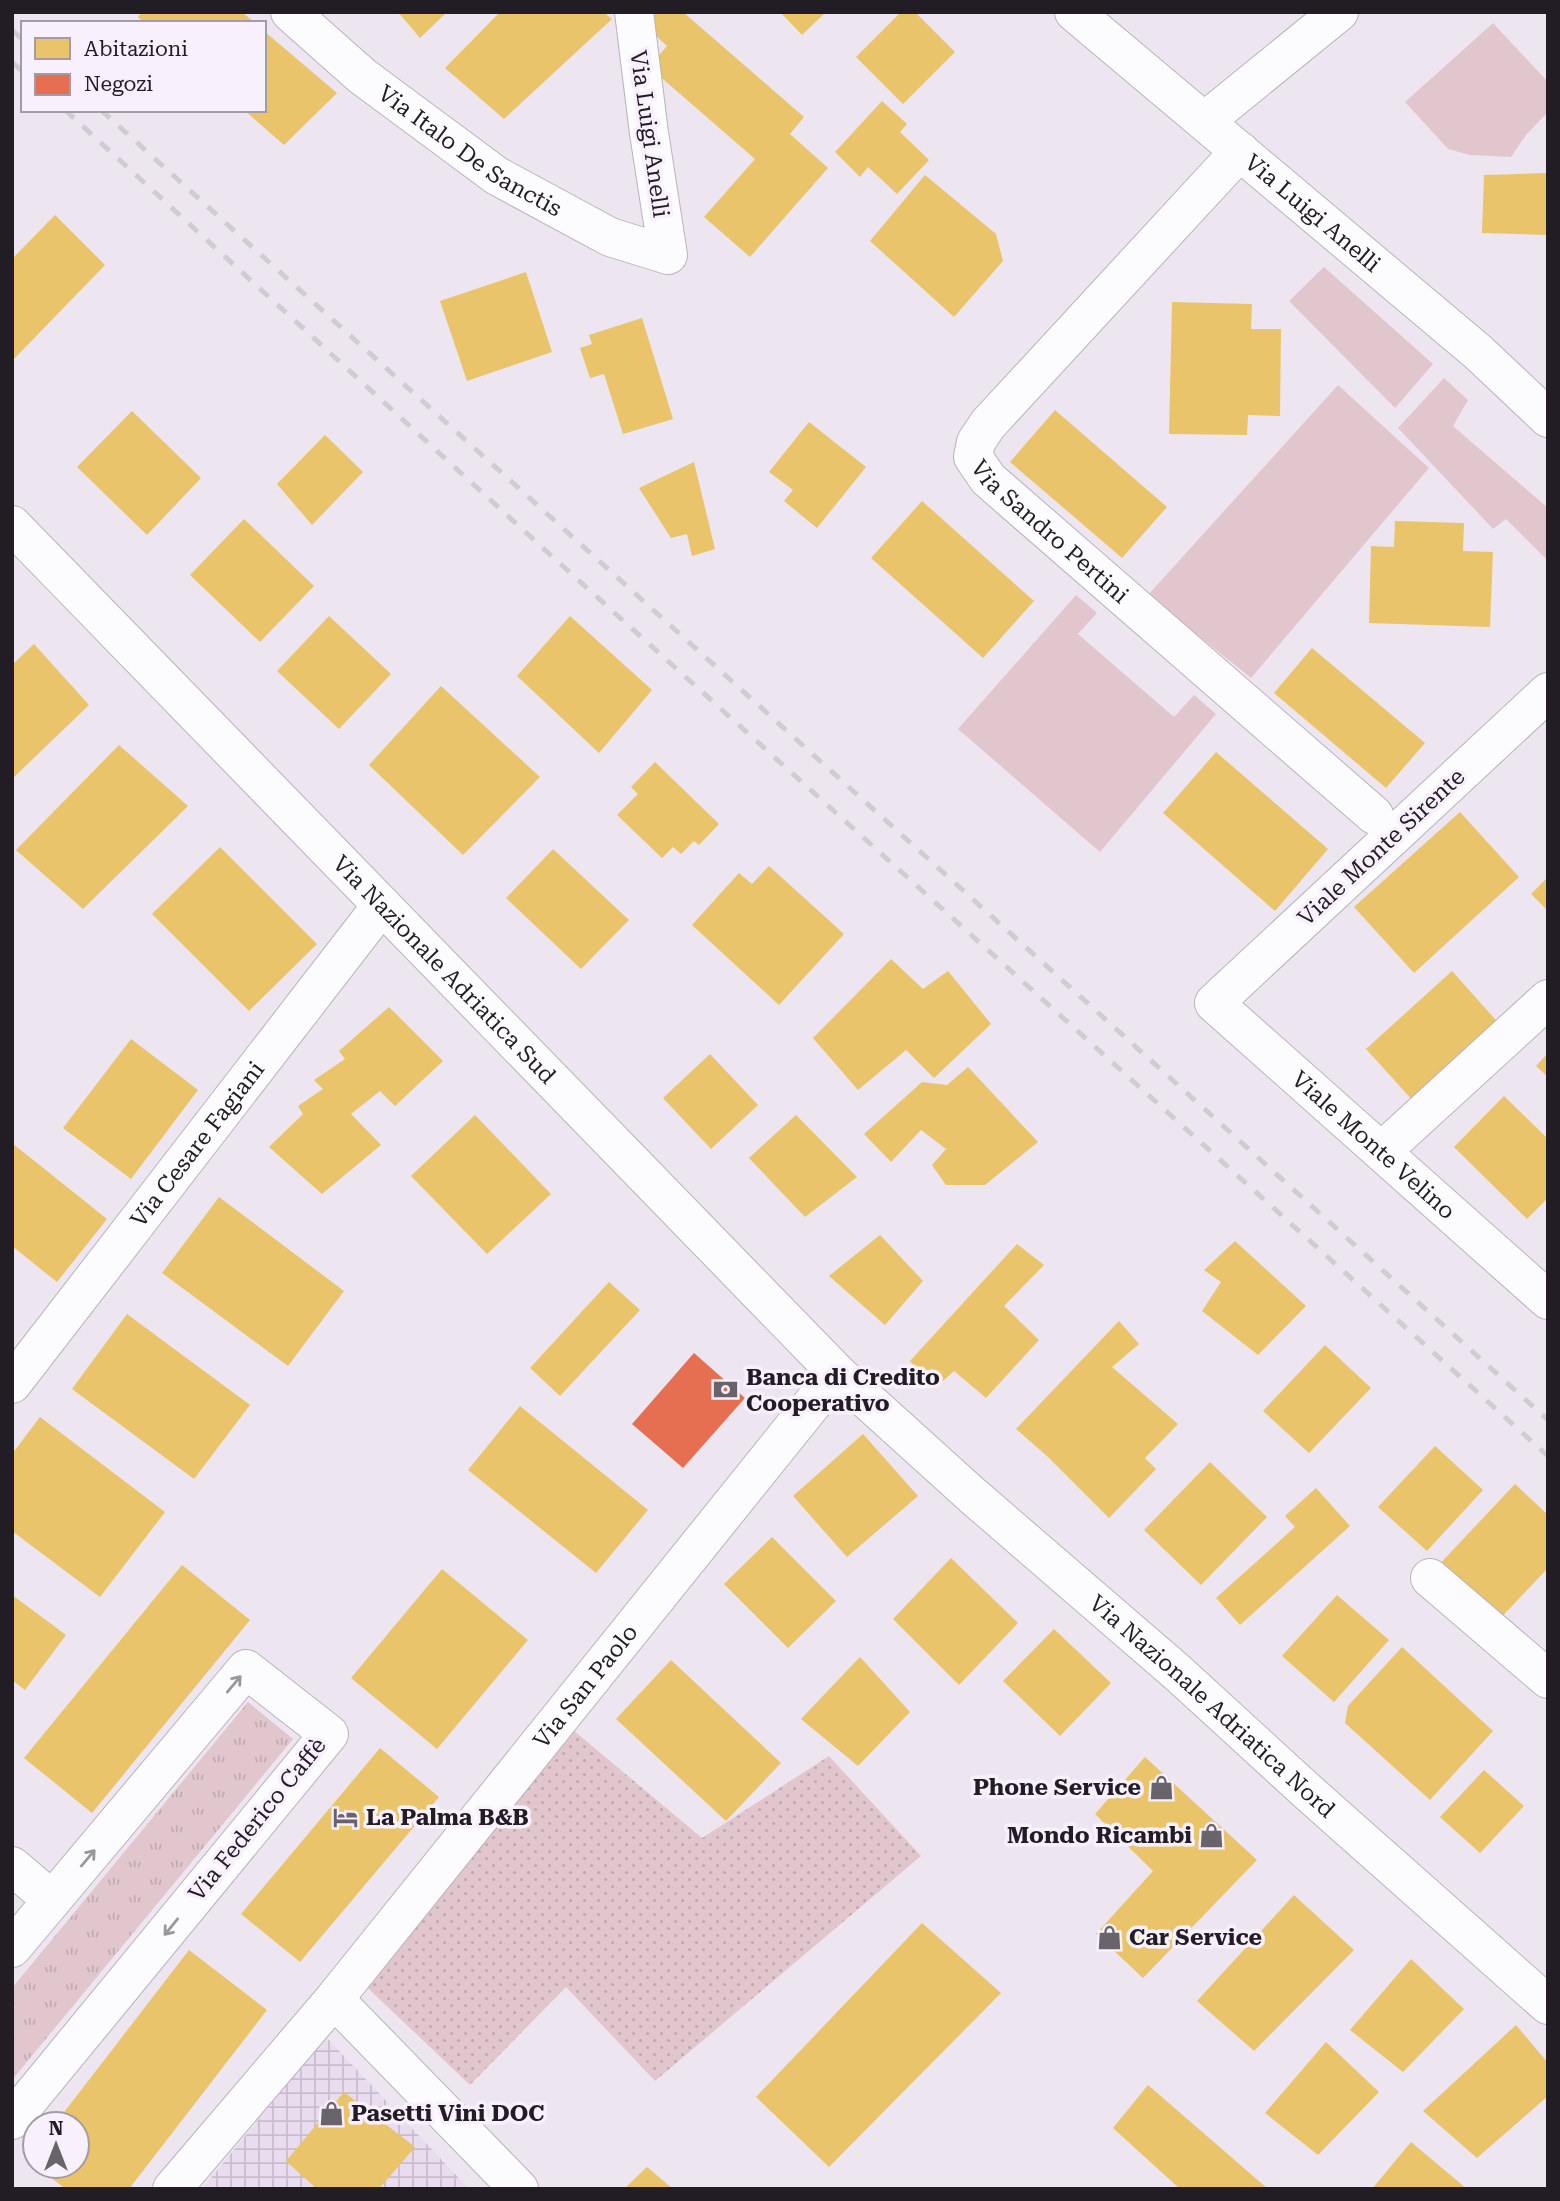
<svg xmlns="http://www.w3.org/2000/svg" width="1560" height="2201" font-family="'Roboto Serif',serif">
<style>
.industrial{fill:url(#industrial-grid)}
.grass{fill:url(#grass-dots)}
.park{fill:url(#park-tufts)}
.garden{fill:#e2c6ce}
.homes{fill:#e9c46a}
.shops{fill:#e76f51}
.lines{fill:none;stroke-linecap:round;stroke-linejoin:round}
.minor-casing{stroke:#b9b3bc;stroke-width:40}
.major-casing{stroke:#b9b3bc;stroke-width:40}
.minor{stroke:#fcfbfd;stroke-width:38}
.major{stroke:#fcfbfd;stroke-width:38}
.rail{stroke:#cfcdd0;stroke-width:5;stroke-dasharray:12 12;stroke-linecap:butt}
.oneway{stroke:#9a979b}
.labels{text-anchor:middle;stroke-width:7;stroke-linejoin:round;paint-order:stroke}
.street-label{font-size:23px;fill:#221d24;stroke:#f9f0fd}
.poi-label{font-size:23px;font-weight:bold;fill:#221d24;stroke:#f9f0fd;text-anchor:start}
</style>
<defs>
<pattern id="industrial-grid" width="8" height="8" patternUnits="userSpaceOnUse" patternTransform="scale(1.75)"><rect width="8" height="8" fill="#e9dcef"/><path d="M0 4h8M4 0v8" fill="none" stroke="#c8bccd"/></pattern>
<pattern id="grass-dots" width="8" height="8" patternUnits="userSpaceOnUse" patternTransform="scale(1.75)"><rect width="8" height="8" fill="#e2c6ce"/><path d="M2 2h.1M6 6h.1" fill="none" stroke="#c2aab1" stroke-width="1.8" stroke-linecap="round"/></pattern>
<pattern id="park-tufts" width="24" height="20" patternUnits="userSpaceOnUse" patternTransform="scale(1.75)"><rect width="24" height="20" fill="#e2c6ce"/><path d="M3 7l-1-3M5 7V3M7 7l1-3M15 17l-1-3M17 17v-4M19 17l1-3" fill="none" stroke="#c2aab1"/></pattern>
</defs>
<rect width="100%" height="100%" fill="#ede6f1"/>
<!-- industrial -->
<polygon class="industrial" points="326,2037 469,2189 202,2189"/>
<!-- grass -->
<polygon class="grass" points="567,1725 702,1838 829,1756 921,1856 655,2081 566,1987 470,2085 356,1977"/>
<!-- park -->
<polygon class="park" points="248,1702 293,1739 12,2080 12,1988"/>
<!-- garden -->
<g class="garden">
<polygon points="1493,23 1548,82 1548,112 1526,135 1511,157 1470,155 1448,149 1405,102"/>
<polygon points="1324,267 1433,364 1395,408 1289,301"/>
<polygon points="1444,378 1468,400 1453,426 1548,508 1548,561 1506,519 1493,529 1398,428"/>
<polygon points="1338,385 1429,468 1251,678 1148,595"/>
<polygon points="1076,595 1097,613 1078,634 1174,717 1194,695 1216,714 1100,852 958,729"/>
</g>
<!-- homes -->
<g class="homes">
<polygon points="142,12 242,12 255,23 144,23 138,17"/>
<polygon points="398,12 447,12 420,38"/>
<polygon points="500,12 603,12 612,19 504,119 445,68"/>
<polygon points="657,12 683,12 804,117 790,134 828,168 750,257 704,217 755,159 649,67 667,46 645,26"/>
<polygon points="780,12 826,12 802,35"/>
<polygon points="901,12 915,12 955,52 903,104 856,57"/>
<polygon points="264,31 337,93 284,145 244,110 264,110"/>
<polygon points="882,101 907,124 900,132 929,160 897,194 868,167 860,177 835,152"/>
<polygon points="1548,173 1548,235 1482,233 1484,175"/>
<polygon points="925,175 996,234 1003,261 954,317 870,241"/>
<polygon points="55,215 105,265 12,361 12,259"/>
<polygon points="526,272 552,352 467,381 440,301"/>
<polygon points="1172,302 1252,304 1251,329 1281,329 1280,416 1248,415 1247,435 1169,434"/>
<polygon points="642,318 673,419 623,434 604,374 590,378 580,348 592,344 589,335"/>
<polygon points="1055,410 1167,507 1122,558 1010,462"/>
<polygon points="132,411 201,478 147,535 77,467"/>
<polygon points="809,422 866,467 817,528 784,501 793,490 769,472"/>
<polygon points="325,435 363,472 312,525 277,484"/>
<polygon points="694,462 715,549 692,556 687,534 671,538 639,488"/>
<polygon points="922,501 1034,601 983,658 871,558"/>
<polygon points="244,519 314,586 260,642 190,575"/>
<polygon points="1395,521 1464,523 1463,551 1493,552 1490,627 1369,623 1371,546 1394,547"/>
<polygon points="329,616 391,674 339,729 277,671"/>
<polygon points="570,616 652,690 599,753 517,676"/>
<polygon points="34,644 89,705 12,779 12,665"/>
<polygon points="1312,648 1425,743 1386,788 1274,693"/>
<polygon points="441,686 540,777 463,855 369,765"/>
<polygon points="119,745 188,806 83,909 16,850"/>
<polygon points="1216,752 1328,849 1275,911 1163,813"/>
<polygon points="655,762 719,824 699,845 694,841 681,854 673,847 662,858 617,815 638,794 631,787"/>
<polygon points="1460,812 1519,877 1414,973 1354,907"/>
<polygon points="220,847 317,944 249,1011 152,914"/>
<polygon points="553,849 629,920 581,969 506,898"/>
<polygon points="769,866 844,934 779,1005 692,925 739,873 752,884"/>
<polygon points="1548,877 1548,911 1531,894"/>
<polygon points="891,959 923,989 948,971 991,1024 934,1078 906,1050 858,1090 813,1038"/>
<polygon points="1452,971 1502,1027 1416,1104 1366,1049"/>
<polygon points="389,1007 443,1061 395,1106 380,1091 351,1114 381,1145 322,1194 269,1147 303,1114 298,1106 323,1089 314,1080 345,1059 339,1051"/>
<polygon points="131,1039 198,1090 131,1179 63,1128"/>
<polygon points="1548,1053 1548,1077 1536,1066"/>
<polygon points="710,1054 758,1105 711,1149 663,1098"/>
<polygon points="968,1067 1038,1142 985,1185 946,1185 932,1165 946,1149 921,1130 891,1162 864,1134 922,1082 947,1085"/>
<polygon points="1504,1096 1548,1139 1548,1198 1527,1219 1454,1147"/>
<polygon points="475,1115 551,1194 487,1254 411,1176"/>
<polygon points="796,1115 857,1177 805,1217 749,1158"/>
<polygon points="12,1143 107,1219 57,1282 12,1246"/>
<polygon points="219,1197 344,1291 288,1366 162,1273"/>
<polygon points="880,1235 923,1281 885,1325 829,1276"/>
<polygon points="1235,1241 1306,1306 1258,1355 1202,1311 1221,1282 1204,1270"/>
<polygon points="1017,1244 1044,1265 1004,1306 1039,1340 986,1398 954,1371 934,1389 910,1361"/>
<polygon points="609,1282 640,1310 560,1396 530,1368"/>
<polygon points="127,1314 250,1405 194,1479 72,1389"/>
<polygon points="1119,1321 1139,1344 1112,1367 1178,1424 1145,1458 1156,1469 1109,1518 1047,1456 1016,1429"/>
<polygon points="1325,1345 1371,1388 1309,1453 1263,1411"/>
<polygon points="520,1406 648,1510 596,1573 468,1470"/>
<polygon points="40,1417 165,1512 100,1597 12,1531 12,1454"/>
<polygon points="863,1434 918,1496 847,1557 793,1496"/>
<polygon points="1435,1446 1483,1490 1427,1551 1378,1507"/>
<polygon points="1210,1462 1267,1517 1201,1585 1144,1530"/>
<polygon points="1515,1484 1548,1515 1548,1568 1494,1625 1435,1569"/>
<polygon points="1316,1488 1350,1526 1240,1625 1216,1598 1295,1527 1285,1516"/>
<polygon points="772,1537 836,1601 788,1648 724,1584"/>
<polygon points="951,1558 1018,1623 959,1685 893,1619"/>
<polygon points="182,1565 250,1620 92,1813 24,1758"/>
<polygon points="442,1569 528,1640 437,1749 351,1678"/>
<polygon points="12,1595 66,1635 25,1690 12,1680"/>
<polygon points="1337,1595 1389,1640 1334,1702 1282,1656"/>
<polygon points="1054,1629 1111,1683 1060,1736 1003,1681"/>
<polygon points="1402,1647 1493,1731 1430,1800 1345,1723 1348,1706"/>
<polygon points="860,1657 910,1712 858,1766 801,1719"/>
<polygon points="671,1660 781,1763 726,1821 616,1719"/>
<polygon points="380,1748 439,1797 300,1962 241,1914"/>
<polygon points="1145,1757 1257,1860 1143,1978 1096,1934 1153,1871 1095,1814"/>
<polygon points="1484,1770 1524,1806 1480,1853 1440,1817"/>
<polygon points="1294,1895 1354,1950 1254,2051 1197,2001"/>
<polygon points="922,1923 1001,1993 829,2167 756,2097"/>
<polygon points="189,1950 267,2010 129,2189 66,2189 35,2166 77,2166 77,2124 55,2124"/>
<polygon points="1411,1959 1464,2009 1403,2072 1350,2030"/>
<polygon points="1516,2025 1548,2063 1548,2096 1477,2158 1423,2111"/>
<polygon points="1326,2042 1379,2092 1318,2155 1265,2113"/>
<polygon points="1148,2085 1268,2189 1180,2189 1113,2128"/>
<polygon points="344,2092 415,2147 379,2189 317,2189 286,2161"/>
<polygon points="1411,2142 1467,2189 1372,2189"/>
<polygon points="647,2167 673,2189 624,2189"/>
</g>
<!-- shops -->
<polygon class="shops" points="694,1353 745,1398 683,1468 632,1424"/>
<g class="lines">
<defs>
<g id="minor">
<path id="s1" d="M 290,12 L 362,76 L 497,176 L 610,237 L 668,255 L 649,133 L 634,12"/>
<path id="s2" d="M 1074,12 L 1478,352 L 1548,418"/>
<polyline points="1205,121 1339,12"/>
<path id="s3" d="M 1240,151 L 988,424 L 976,442 L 973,457 L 988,479 L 1374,815"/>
<path id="s4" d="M 1548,692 L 1214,1003 L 1548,1300"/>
<polyline points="1382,1151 1548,999"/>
<path id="s5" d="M 12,1384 L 382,905"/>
<polyline points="1430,1578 1548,1679"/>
<polyline points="12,1866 52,1900"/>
<polyline points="12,1948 246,1669 329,1734 12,2120"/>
<polyline points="334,1999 519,2189"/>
<path id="s6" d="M 172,2189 L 334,1999 L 837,1373"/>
</g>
<g id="major">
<path id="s7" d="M 12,525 L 837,1373 L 973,1496 L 1178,1673 L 1309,1793 L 1548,2005"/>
</g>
</defs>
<!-- minor casing -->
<use href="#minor" class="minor-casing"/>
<!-- major casing -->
<use href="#major" class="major-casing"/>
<!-- minor -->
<use href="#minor" class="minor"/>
<!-- major -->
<use href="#major" class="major"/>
<!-- rail -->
<g class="rail">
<polyline points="12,30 23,40"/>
<polyline points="12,62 23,72"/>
<polyline points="65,110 545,550 1548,1456"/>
<polyline points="101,110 1548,1420"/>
</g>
</g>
<!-- one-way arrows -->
<defs><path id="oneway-shaft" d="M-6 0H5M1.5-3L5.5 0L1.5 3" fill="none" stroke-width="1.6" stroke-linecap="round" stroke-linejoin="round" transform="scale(1.75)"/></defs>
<g class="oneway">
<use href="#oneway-shaft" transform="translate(234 1684) rotate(-50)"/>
<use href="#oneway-shaft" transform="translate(88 1858) rotate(-50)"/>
<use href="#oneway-shaft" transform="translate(171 1927) rotate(129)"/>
</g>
<!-- icons -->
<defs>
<symbol id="bank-bare" viewBox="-9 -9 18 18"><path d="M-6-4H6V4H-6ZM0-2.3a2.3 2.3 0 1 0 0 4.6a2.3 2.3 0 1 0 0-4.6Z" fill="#69636c" stroke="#f9f0fd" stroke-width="2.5" paint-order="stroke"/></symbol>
<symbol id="shop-bare" viewBox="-9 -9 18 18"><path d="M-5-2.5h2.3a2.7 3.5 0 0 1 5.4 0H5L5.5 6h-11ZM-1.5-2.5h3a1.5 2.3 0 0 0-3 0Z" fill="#69636c" stroke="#f9f0fd" stroke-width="2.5" paint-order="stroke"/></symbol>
<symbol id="hotel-bare" viewBox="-9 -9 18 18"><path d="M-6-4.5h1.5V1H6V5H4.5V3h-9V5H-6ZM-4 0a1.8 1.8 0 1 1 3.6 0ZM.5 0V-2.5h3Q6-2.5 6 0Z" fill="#69636c" stroke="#f9f0fd" stroke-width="2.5" paint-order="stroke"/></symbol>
</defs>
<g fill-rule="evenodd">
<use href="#bank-bare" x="708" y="1372" width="35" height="35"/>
<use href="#shop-bare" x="1144" y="1770" width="35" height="35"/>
<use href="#hotel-bare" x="328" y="1800" width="35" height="35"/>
<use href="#shop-bare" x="1194" y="1818" width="35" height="35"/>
<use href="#shop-bare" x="1092" y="1920" width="35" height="35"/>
<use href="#shop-bare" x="314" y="2096" width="35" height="35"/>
</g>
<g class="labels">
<!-- street labels -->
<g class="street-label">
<text transform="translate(650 134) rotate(82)" y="8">Via Luigi Anelli</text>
<text dy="8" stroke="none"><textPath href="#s1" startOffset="228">Via Italo De Sanctis</textPath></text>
<text dy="8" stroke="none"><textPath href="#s2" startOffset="312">Via Luigi Anelli</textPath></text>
<text dy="8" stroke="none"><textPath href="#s3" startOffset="516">Via Sandro Pertini</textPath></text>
<text transform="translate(1381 847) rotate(-43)" y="8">Viale Monte Sirente</text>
<text dy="8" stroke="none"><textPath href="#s7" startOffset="620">Via Nazionale Adriatica Sud</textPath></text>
<text dy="8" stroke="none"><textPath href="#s5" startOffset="303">Via Cesare Fagiani</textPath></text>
<text dy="8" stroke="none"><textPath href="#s4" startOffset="670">Viale Monte Velino</textPath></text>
<text dy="8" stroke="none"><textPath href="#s6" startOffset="651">Via San Paolo</textPath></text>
<text dy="8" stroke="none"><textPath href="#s7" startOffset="1685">Via Nazionale Adriatica Nord</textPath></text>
<text transform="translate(257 1819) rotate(-51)" y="8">Via Federico Caffè</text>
</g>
<!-- poi labels -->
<g class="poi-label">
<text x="746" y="1385">Banca di Credito<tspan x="746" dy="26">Cooperativo</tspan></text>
<text x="1141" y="1795" text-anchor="end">Phone Service</text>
<text x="366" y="1825">La Palma B&amp;B</text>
<text x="1192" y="1843" text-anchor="end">Mondo Ricambi</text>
<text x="1129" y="1945">Car Service</text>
<text x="351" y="2121">Pasetti Vini DOC</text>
</g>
</g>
<!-- border -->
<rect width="1560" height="2201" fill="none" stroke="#221d24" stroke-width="28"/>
<!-- legend -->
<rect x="21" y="21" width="245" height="91" fill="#f9f0fd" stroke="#a39ca6" stroke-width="2"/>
<rect x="35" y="38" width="35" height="21" fill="#e9c46a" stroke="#a39ca6" stroke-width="2"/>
<text x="84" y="56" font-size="21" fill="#221d24">Abitazioni</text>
<rect x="35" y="74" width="35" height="21" fill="#e76f51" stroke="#a39ca6" stroke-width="2"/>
<text x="84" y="91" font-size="21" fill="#221d24">Negozi</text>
<!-- north arrow -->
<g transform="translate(56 2145)"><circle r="33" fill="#f9f0fd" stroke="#a39ca6" stroke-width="2"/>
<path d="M0-5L12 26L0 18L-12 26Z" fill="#69636c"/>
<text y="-10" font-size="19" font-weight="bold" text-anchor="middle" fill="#221d24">N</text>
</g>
</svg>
